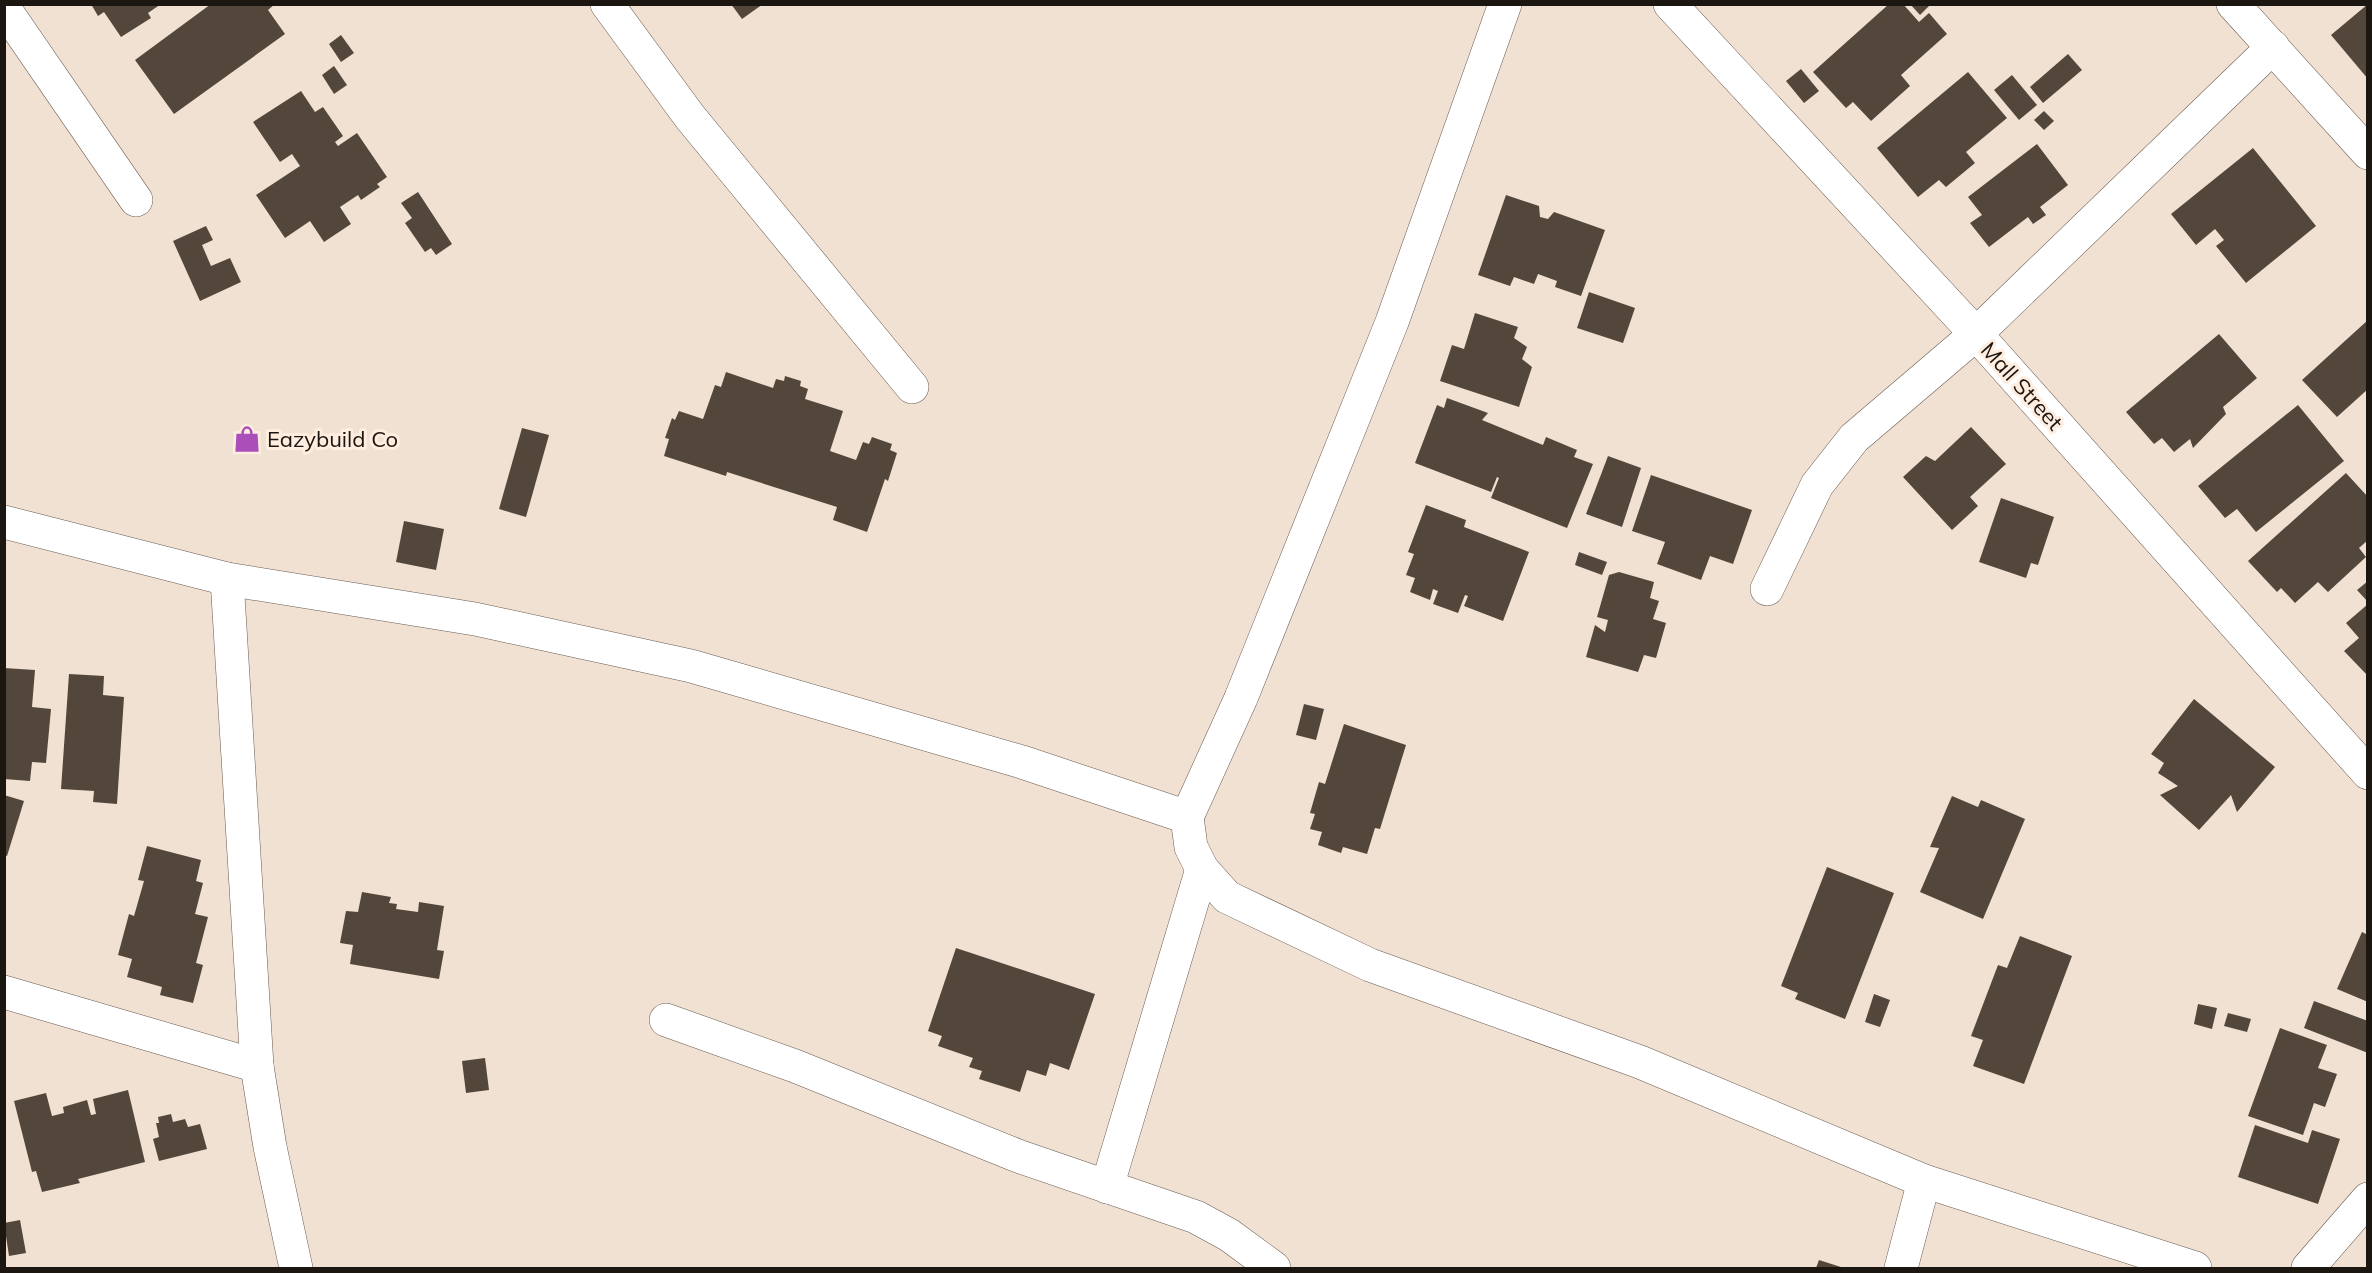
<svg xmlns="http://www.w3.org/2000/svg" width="2372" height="1273" font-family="Mulish,sans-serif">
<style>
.building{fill:#53473b}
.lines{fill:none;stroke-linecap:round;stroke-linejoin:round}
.minor-casing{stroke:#695b50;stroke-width:34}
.minor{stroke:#fff;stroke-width:33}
.labels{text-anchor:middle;stroke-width:6;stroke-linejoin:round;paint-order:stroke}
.street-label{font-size:22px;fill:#1c1611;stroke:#ffeee0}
.poi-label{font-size:22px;fill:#1c1611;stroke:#ffeee0;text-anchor:start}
</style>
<rect width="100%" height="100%" fill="#f1e1d3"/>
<!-- building -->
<g class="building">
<polygon points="91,4 161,4 148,13 151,18 121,37 104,12 98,16"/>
<polygon points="211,4 275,4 268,10 285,34 174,114 135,60"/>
<polygon points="731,4 763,4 742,19"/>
<polygon points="1889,4 1903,4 1919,22 1929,13 1947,34 1901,75 1910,86 1871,121 1853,102 1846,108 1813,72"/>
<polygon points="1910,4 1931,4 1920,15"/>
<polygon points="2368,4 2368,79 2331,35"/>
<polygon points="341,35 354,53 341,62 329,44"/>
<polygon points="2068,54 2082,70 2043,103 2030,87"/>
<polygon points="334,66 347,85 334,94 322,75"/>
<polygon points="1801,69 1819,91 1804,103 1786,81"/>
<polygon points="1968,72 2007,118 1966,152 1975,163 1946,187 1939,180 1918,197 1877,148"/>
<polygon points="2012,75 2037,105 2019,120 1994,90"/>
<polygon points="301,91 315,112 323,107 343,136 335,142 338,146 357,133 387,177 377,184 380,187 361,200 358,195 340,207 351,224 324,242 310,221 285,238 256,195 300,166 292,154 280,162 253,122"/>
<polygon points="2044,111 2054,121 2044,130 2034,120"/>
<polygon points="2037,144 2068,185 2040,207 2046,215 2033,224 2028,217 1989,247 1970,223 1982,215 1968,197"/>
<polygon points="2253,148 2316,226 2246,283 2216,246 2224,240 2215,229 2196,245 2171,214"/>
<polygon points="418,192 452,244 436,255 431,248 425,252 405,223 412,218 401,203"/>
<polygon points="1506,195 1539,206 1540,217 1548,219 1554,212 1605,230 1581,296 1555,287 1557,281 1538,274 1534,284 1514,277 1510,286 1478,275"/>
<polygon points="206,226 213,240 202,245 211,266 230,258 241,282 200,301 173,241"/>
<polygon points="1589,292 1635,308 1623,343 1577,328"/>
<polygon points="1475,313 1518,327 1514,338 1527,347 1522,359 1532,367 1519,407 1440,381 1452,345 1464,349"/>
<polygon points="2368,320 2368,389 2337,417 2302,380"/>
<polygon points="2219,334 2257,378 2223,407 2226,414 2193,448 2190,439 2174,452 2162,438 2154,444 2126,412"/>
<polygon points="726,372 773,388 776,379 784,381 785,376 801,381 800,386 808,389 805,399 843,411 830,451 856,460 863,442 869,444 872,437 892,444 890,450 897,453 888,481 885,479 867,532 833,520 837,507 727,472 726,476 664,456 669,439 665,438 672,418 675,420 679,411 703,419 715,385 721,387"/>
<polygon points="1447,398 1488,413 1482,420 1543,445 1546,437 1577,450 1574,457 1593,464 1567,528 1491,498 1499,478 1497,477 1491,492 1415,463 1437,405 1444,408"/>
<polygon points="2298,405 2344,461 2256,532 2237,509 2225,518 2198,486"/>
<polygon points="1971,427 2006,464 1970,497 1978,506 1952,530 1903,477 1926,456 1935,461"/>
<polygon points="522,428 549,435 526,517 499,509"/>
<polygon points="1608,456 1641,468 1622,527 1586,514"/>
<polygon points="2346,473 2368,497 2368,540 2359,548 2366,557 2328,592 2318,582 2295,603 2281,588 2277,592 2248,561"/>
<polygon points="1651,475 1752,510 1733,564 1710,556 1701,580 1657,564 1665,542 1632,531"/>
<polygon points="2001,498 2054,517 2038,565 2031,563 2026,578 1979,562"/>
<polygon points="1426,505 1466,520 1464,527 1529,552 1503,621 1464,606 1468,596 1465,595 1458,613 1433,604 1438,591 1433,589 1430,600 1410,592 1415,578 1406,575 1414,554 1408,552"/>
<polygon points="404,521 444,529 436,570 396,562"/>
<polygon points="1579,552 1607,562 1602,575 1575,565"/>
<polygon points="1619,572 1654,582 1650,598 1659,601 1653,619 1666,623 1656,658 1644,655 1638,672 1586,657 1595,625 1605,632 1608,620 1597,617 1609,575"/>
<polygon points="2368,581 2368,602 2357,590"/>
<polygon points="2368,604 2368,676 2344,651 2359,638 2346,623"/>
<polygon points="4,668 35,670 32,707 51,709 46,763 32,762 30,781 4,779"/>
<polygon points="69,674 104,676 103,695 124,697 117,804 93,802 94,791 61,789"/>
<polygon points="2194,699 2275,767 2237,812 2231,795 2199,830 2160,795 2178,786 2158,773 2164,763 2151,754"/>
<polygon points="1304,704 1324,709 1316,740 1296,735"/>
<polygon points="1344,724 1406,745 1380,829 1375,828 1367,854 1343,847 1341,853 1318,845 1322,832 1310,829 1315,814 1310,813 1319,782 1325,784"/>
<polygon points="4,795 24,801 7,856 4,855"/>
<polygon points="1952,796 1978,807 1981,800 2025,819 1983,919 1920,892 1939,848 1930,847"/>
<polygon points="147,846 201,860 196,881 203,883 195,914 208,917 196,963 203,965 193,1003 160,995 162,987 127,977 132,959 118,955 129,914 134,916 144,881 138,880"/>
<polygon points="1827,867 1894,893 1845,1019 1795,999 1798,993 1781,986"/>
<polygon points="362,892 391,897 389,903 397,904 396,909 418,912 419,902 444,906 437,950 444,951 439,979 350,964 353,945 340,943 346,911 358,912"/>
<polygon points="2362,932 2368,935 2368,1002 2337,989"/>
<polygon points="2020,936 2072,956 2024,1084 1973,1066 1983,1040 1971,1036 1998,965 2007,968"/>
<polygon points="956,948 1095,994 1069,1070 1050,1063 1046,1076 1027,1070 1020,1092 979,1079 982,1071 969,1067 973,1058 938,1046 942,1036 928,1031"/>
<polygon points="1874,994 1890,1000 1880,1027 1865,1022"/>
<polygon points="2314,1001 2368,1021 2368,1053 2304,1028"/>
<polygon points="2198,1004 2217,1008 2212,1029 2194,1024"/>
<polygon points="2228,1013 2251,1019 2247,1032 2224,1026"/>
<polygon points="2280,1028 2327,1045 2318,1068 2337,1074 2325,1107 2314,1103 2303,1135 2248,1116"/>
<polygon points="485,1058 489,1090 466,1093 462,1061"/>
<polygon points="128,1090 145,1162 78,1179 80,1183 42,1192 36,1171 32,1172 14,1101 46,1093 52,1116 64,1113 63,1107 87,1100 91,1115 96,1114 93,1099"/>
<polygon points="171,1114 173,1122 185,1119 188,1127 200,1124 207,1149 159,1161 153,1139 159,1137 156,1123 159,1123 158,1117"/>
<polygon points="2255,1125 2308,1143 2312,1130 2340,1139 2318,1204 2238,1177"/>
<polygon points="20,1220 26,1253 9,1256 4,1223"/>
<polygon points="1819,1260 1844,1268 1816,1268"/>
</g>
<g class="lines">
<defs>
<g id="minor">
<polyline points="607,4 690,117 912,387"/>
<polyline points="1670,4 1976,334 2368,773"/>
<polyline points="2233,4 2368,153"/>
<polyline points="4,8 136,200"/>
<polyline points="4,522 227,579 475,619 691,666 1022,762 1187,817 1241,698 1392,322 1505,4"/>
<polyline points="227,579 257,1066 270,1147 296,1268"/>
<polyline points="1767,589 1817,485 1854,438 1976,334 2273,47"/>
<polyline points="1187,817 1191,847 1202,869 1227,897 1370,965 1640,1062 1924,1181 2195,1268"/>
<polyline points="4,992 257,1066"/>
<polyline points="666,1020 795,1066 1018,1156 1196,1217 1229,1235 1274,1268"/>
<polyline points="1107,1187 1202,869"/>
<polyline points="1901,1268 1924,1181"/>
<polyline points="2308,1268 2368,1199"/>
</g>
</defs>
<!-- minor casing -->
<use href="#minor" class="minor-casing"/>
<!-- minor -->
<use href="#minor" class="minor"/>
</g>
<!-- icons -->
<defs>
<symbol id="shop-bare" viewBox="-9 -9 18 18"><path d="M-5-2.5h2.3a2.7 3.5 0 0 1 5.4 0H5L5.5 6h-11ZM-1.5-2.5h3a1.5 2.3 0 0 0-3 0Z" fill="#aa4eb9" stroke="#ffeee0" stroke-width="2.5" paint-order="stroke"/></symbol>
</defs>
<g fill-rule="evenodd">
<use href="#shop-bare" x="228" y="420" width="38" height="38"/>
</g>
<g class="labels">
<!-- street labels -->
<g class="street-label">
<text transform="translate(2022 386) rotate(48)" y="8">Mall Street</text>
</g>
<!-- poi labels -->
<g class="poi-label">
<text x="267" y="447">Eazybuild Co</text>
</g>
</g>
<!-- border -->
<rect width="2372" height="1273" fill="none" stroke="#1c1611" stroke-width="12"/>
</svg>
